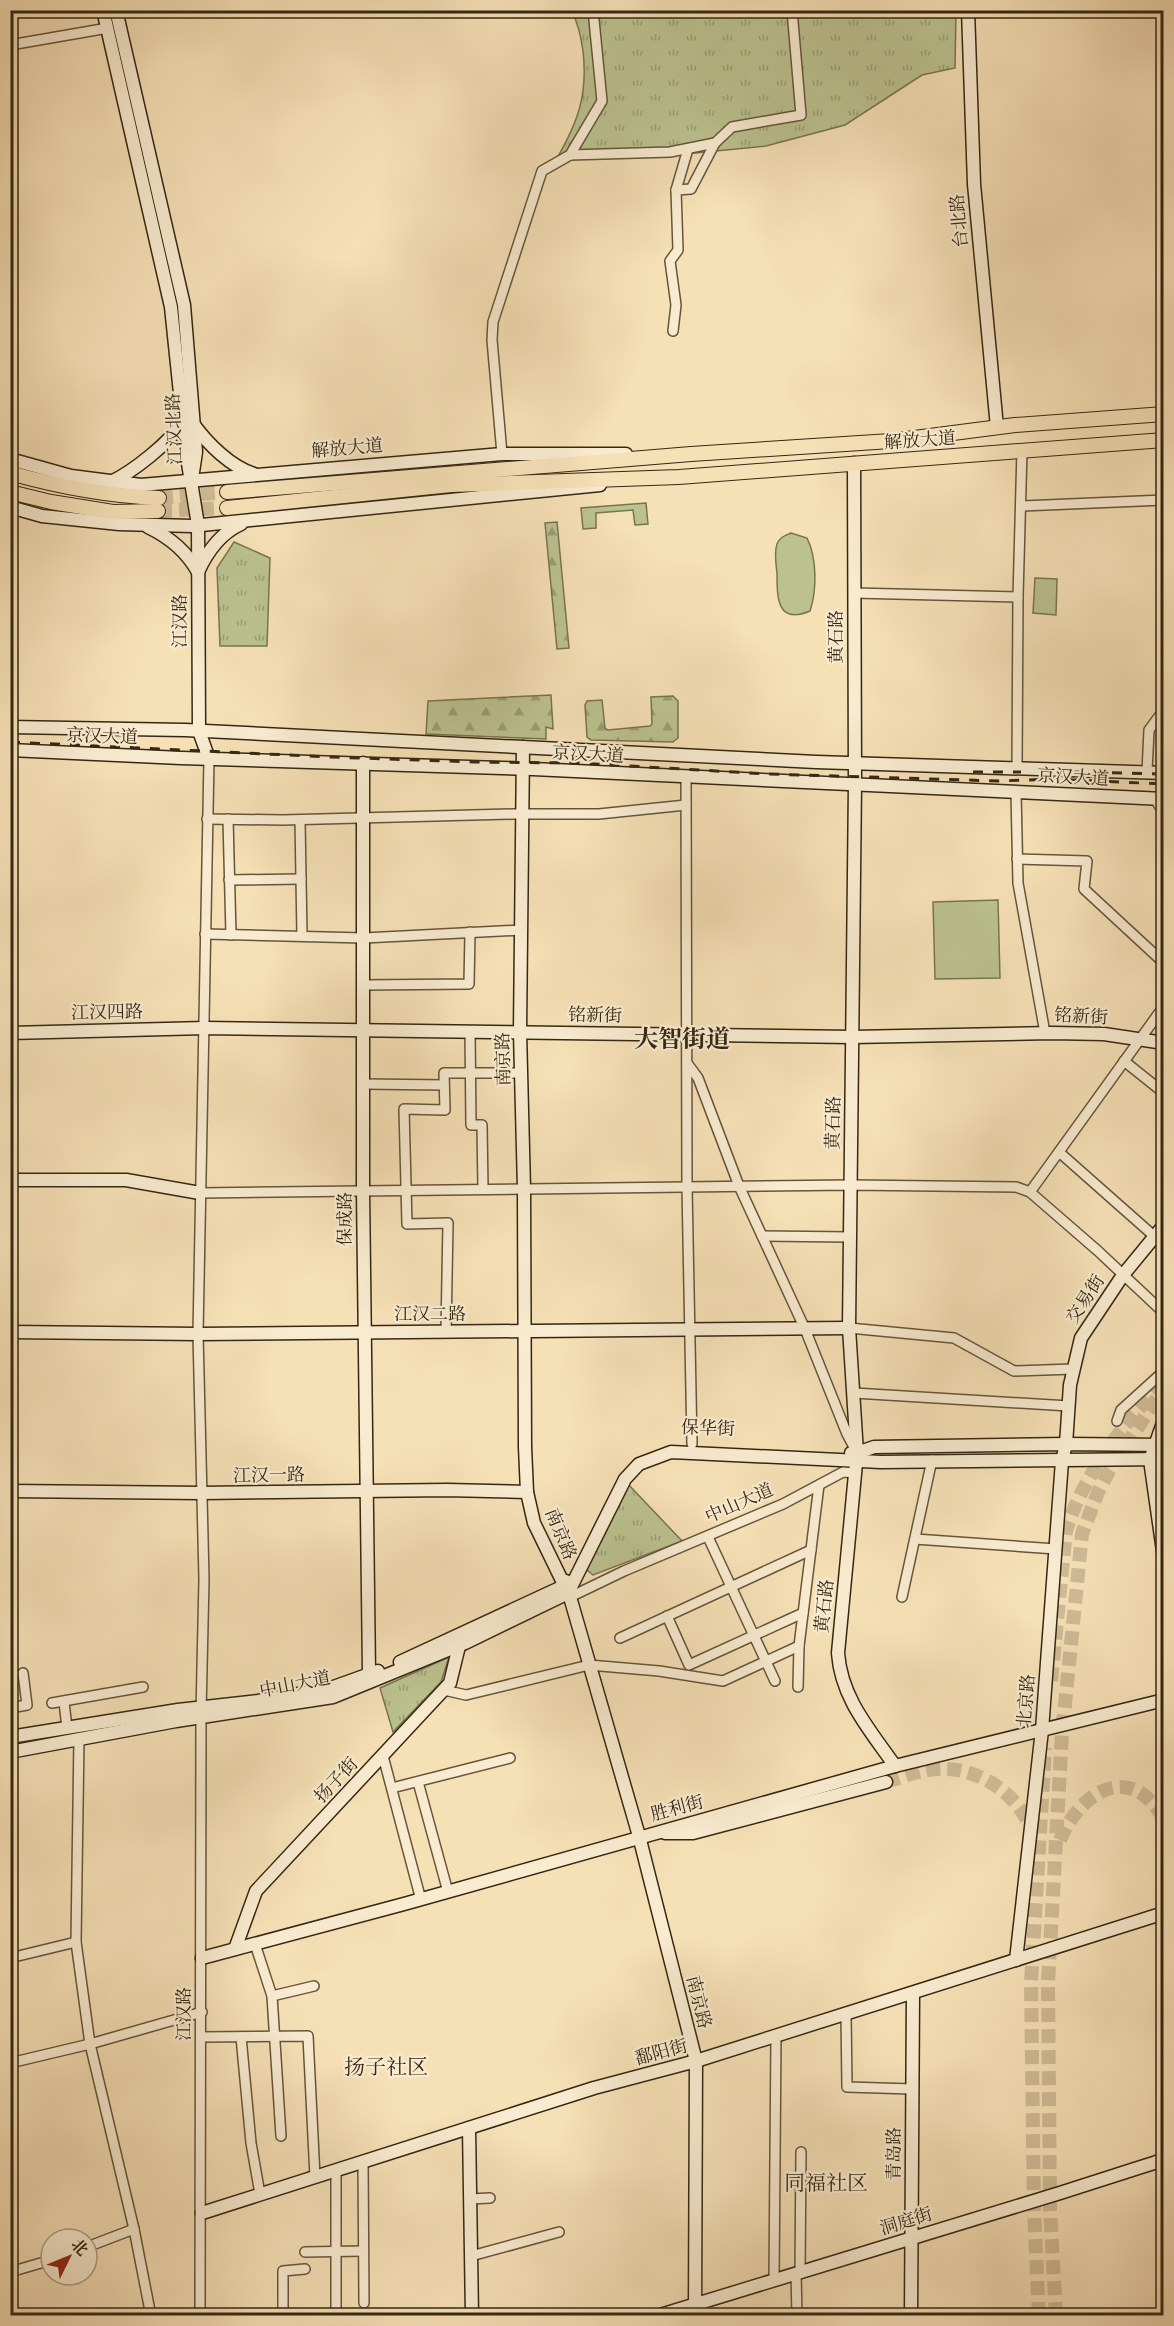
<svg xmlns="http://www.w3.org/2000/svg" width="1174" height="2326" font-family="'Gentium Book Plus','Noto Serif SC',serif">
<style>
.green{fill:#bbc28f;stroke:#787452;stroke-width:1.5}
.forest{fill:url(#forest-firs);stroke:#787452;stroke-width:1.5}
.park{fill:url(#park-tufts);stroke:#787452;stroke-width:1.5}
.lines{fill:none;stroke-linecap:round;stroke-linejoin:round}
.primary-tunnel{stroke:#cfbb96;stroke-width:14;stroke-dasharray:14 7;stroke-linecap:butt}
.street-casing{stroke:#65553c;stroke-width:12}
.secondary-casing{stroke:#352714;stroke-width:15}
.primary-casing{stroke:#352714;stroke-width:16}
.street{stroke:#f9ebd0;stroke-width:9}
.secondary{stroke:#f9ebd0;stroke-width:12}
.primary{stroke:#f6e0b6;stroke-width:14}
.rail{stroke:#352714;stroke-width:3;stroke-dasharray:10 10;stroke-linecap:butt}
.labels{text-anchor:middle;stroke-width:4.5;stroke-linejoin:round;paint-order:stroke}
.street-label{font-size:18px;fill:#352714;stroke:#f9ebd0}
.quarter-label{font-size:21px;fill:#352714;stroke:#f9ebd0}
.district-label{font-size:24px;font-weight:bold;fill:#352714;stroke:#f9ebd0}
</style>
<defs>
<pattern id="forest-firs" width="22" height="20" patternUnits="userSpaceOnUse" patternTransform="scale(1.5)"><rect width="22" height="20" fill="#bbc28f"/><path d="M5 1l3.5 6h-7zM16 11l3.5 6h-7z" fill="#999e74"/></pattern>
<pattern id="park-tufts" width="24" height="20" patternUnits="userSpaceOnUse" patternTransform="scale(1.5)"><rect width="24" height="20" fill="#bbc28f"/><path d="M3 7l-1-3M5 7V3M7 7l1-3M15 17l-1-3M17 17v-4M19 17l1-3" fill="none" stroke="#999e74"/></pattern>
</defs>
<rect width="100%" height="100%" fill="#f6e0b6"/>
<filter id="stains"><feTurbulence type="fractalNoise" baseFrequency=".00333" numOctaves="4"/><feColorMatrix values="0 0 0 0 .2 0 0 0 0 .09 0 0 0 0 .02 0 0 0 .5 -.17"/></filter>
<radialGradient id="worn" r=".72"><stop offset=".6" stop-color="#630" stop-opacity="0"/><stop offset="1" stop-color="#630" stop-opacity=".3"/></radialGradient>
<!-- green -->
<g class="green">
<polygon points="646,503 648,524 635,525 633,510 596,513 596,528 583,529 581,508"/>
<path d="M 791,533 L 807,538 C 817,558 817,590 810,611 C 777,625 777,598 777,573 C 776,565 774,552 777,544 C 780,537 784,536 791,533 Z"/>
<polygon points="1035,578 1057,579 1056,615 1033,613"/>
<polygon points="998,900 1000,978 935,979 933,902"/>
</g>
<!-- forest -->
<g class="forest">
<polygon points="557,522 569,648 557,649 545,523"/>
<polygon points="551,695 553,729 546,727 546,739 426,734 428,701"/>
<polygon points="673,696 678,701 678,738 673,742 591,740 587,737 585,705 587,701 602,700 605,728 608,730 650,726 652,724 651,697"/>
</g>
<!-- park -->
<g class="park">
<path d="M 572,11 L 956,11 L 955,68 L 922,75 L 845,125 L 766,146 L 675,155 L 556,160 C 578,122 588,95 583,51 C 581,36 578,24 572,11 Z"/>
<polygon points="234,542 270,558 267,646 220,646 217,568"/>
<polygon points="627,1483 682,1541 593,1575 582,1566"/>
<polygon points="449,1657 441,1682 393,1732 380,1688"/>
</g>
<g class="lines">
<!-- primary-tunnel -->
<g class="primary-tunnel">
<polyline points="159,498 227,492"/>
<polyline points="158,511 227,508"/>
<path d="M 1051,1681 L 1066,1531 C 1081,1479 1126,1419 1164,1382"/>
<path d="M 886,1782 C 903,1777 922,1769 940,1769 C 980,1767 1021,1796 1033,1834"/>
<path d="M 1060,1840 C 1080,1791 1132,1760 1164,1820"/>
<polyline points="1039,2316 1034,2210 1031,1983 1045,1748"/>
<polyline points="1056,2316 1050,2209 1048,1983 1062,1734 1082,1534 1098,1492 1109,1471 1155,1401 1163,1394"/>
</g>
<defs>
<g id="street">
<polyline points="10,45 108,28"/>
<polyline points="570,155 670,152 715,143"/>
<polyline points="676,190 688,149"/>
<polyline points="673,331 676,305 670,261 678,250 676,190 691,189 715,143 732,127 801,115 792,10"/>
<polyline points="502,454 492,340 493,322 542,171 570,155 602,101 593,10"/>
<polyline points="1022,506 1164,500"/>
<polyline points="854,593 1018,597"/>
<polyline points="1017,768 1018,597 1022,450"/>
<polyline points="1147,772 1149,730 1163,711 1164,702"/>
<polyline points="686,777 687,1187 692,1444"/>
<polyline points="1016,792 1018,883 1045,1033"/>
<polyline points="1155,799 1164,813"/>
<polyline points="207,819 283,820 514,814 599,814 686,805"/>
<polyline points="228,819 231,935"/>
<polyline points="300,820 302,936"/>
<polyline points="1017,859 1087,861 1084,889 1164,963"/>
<polyline points="229,880 301,879"/>
<polyline points="205,934 364,938 521,930"/>
<polyline points="364,985 469,984 470,932"/>
<polyline points="470,1032 471,1125 482,1125 483,1189"/>
<polyline points="1124,1061 1164,1093"/>
<polyline points="687,1063 698,1078 739,1186 805,1329 847,1434 856,1451"/>
<polyline points="364,1084 444,1085"/>
<polyline points="1059,1152 1154,1236"/>
<polyline points="1030,1192 1164,1006"/>
<polyline points="200,1193 851,1185 1016,1187 1030,1192 1098,1251 1164,1313"/>
<polyline points="762,1236 850,1237"/>
<polyline points="849,1328 954,1338 1014,1371 1073,1369"/>
<polyline points="446,1331 448,1223 407,1224 404,1109 445,1110 444,1073 521,1073"/>
<polyline points="854,1393 1069,1406"/>
<polyline points="1117,1421 1121,1410 1164,1371"/>
<polyline points="708,1537 775,1681"/>
<polyline points="915,1539 1056,1549"/>
<polyline points="570,1597 624,1571 783,1504 843,1472 856,1473"/>
<polyline points="902,1597 932,1460"/>
<polyline points="667,1616 689,1665 803,1613"/>
<polyline points="620,1638 811,1550"/>
<polyline points="798,1687 799,1646 819,1485"/>
<polyline points="444,1690 466,1695 589,1665 659,1671 723,1681 799,1646"/>
<polyline points="64,1702 67,1728"/>
<polyline points="52,1703 143,1687"/>
<polyline points="10,1708 27,1705 23,1673"/>
<polyline points="79,1738 76,1942 90,2044 134,2229 151,2316"/>
<polyline points="383,1756 421,1900"/>
<polyline points="418,1782 448,1892"/>
<polyline points="392,1788 510,1758"/>
<polyline points="255,1944 272,1996 281,2136"/>
<polyline points="10,1958 76,1942"/>
<polyline points="272,1996 314,1986"/>
<polyline points="846,2014 847,2087 912,2089"/>
<polyline points="202,2037 308,2036 315,2177"/>
<polyline points="241,2037 251,2143 260,2194"/>
<polyline points="10,2063 90,2044 202,2012"/>
<polyline points="363,2161 364,2303"/>
<polyline points="470,2199 490,2198"/>
<polyline points="87,2247 134,2229"/>
<polyline points="305,2252 363,2251"/>
<polyline points="471,2256 559,2232"/>
<polyline points="10,2272 51,2260"/>
<polyline points="800,2272 801,2152"/>
<polyline points="796,2273 797,2316"/>
<polyline points="774,2280 776,2036"/>
<polyline points="200,2316 201,1713 204,1579 198,1334 209,759"/>
<polyline points="283,2316 283,2271 305,2269"/>
<polyline points="336,2316 336,2170"/>
</g>
<g id="secondary">
<polyline points="103,10 171,307 186,451 198,525 199,731 209,759"/>
<polyline points="116,10 184,305 196,452 193,472"/>
<polyline points="968,10 974,184 997,427"/>
<path d="M 194,425 C 208,444 231,467 254,474"/>
<polyline points="10,459 71,476 141,485 502,454 626,454"/>
<path d="M 854,463 L 855,783 L 849,1328 L 857,1453 L 838,1653 C 841,1698 870,1730 895,1766"/>
<path d="M 111,482 C 134,471 169,443 183,422"/>
<polyline points="10,507 42,516 119,524 192,526 600,485"/>
<path d="M 148,527 C 169,537 187,552 198,572 C 207,552 221,533 241,524"/>
<polyline points="10,727 185,730 816,762 1164,773"/>
<polyline points="523,747 520,1032 524,1189 525,1447 527,1492 534,1523 570,1597 639,1836 696,2061 695,2316"/>
<polyline points="10,750 181,758 533,769 1164,799"/>
<polyline points="363,763 363,1191 369,1674"/>
<polyline points="10,1033 205,1028 852,1037 1052,1033 1104,1034 1164,1043"/>
<polyline points="10,1180 126,1180 200,1193"/>
<polyline points="10,1332 198,1334 849,1328"/>
<polyline points="1164,1420 1150,1460 1164,1558"/>
<polyline points="851,1453 857,1453 874,1447 1066,1444 1164,1445"/>
<polyline points="10,1491 202,1493 447,1490 527,1492"/>
<polyline points="400,1662 564,1586 566,1581"/>
<polyline points="10,1737 178,1710 258,1701 328,1689 378,1671"/>
<polyline points="10,1752 176,1721 333,1697 465,1643 568,1593 625,1479 639,1464 671,1452 881,1462 1164,1459"/>
<polyline points="665,1833 693,1833 886,1782"/>
<polyline points="235,1949 256,1891 450,1683 459,1646 455,1642"/>
<polyline points="202,1958 404,1904 895,1766 1164,1700"/>
<polyline points="1016,1960 1042,1730 1062,1461 1066,1444 1070,1385 1081,1338 1123,1275 1164,1225"/>
<polyline points="469,2128 472,2316"/>
<polyline points="202,2213 594,2088 696,2061 1164,1913"/>
<polyline points="657,2316 1060,2193 1138,2168 1157,2162 1164,2157"/>
<polyline points="911,2316 913,1993"/>
</g>
<g id="primary">
<path d="M 10,473 C 60,487 107,496 159,498"/>
<polyline points="10,492 51,502 113,512 158,511"/>
<polyline points="227,492 691,454 891,441 1015,425 1164,414"/>
<polyline points="227,508 451,485 679,477 1164,440"/>
</g>
</defs>
<!-- street casing -->
<use href="#street" class="street-casing"/>
<!-- secondary casing -->
<use href="#secondary" class="secondary-casing"/>
<!-- primary casing -->
<use href="#primary" class="primary-casing"/>
<!-- street -->
<use href="#street" class="street"/>
<!-- secondary -->
<use href="#secondary" class="secondary"/>
<!-- primary -->
<use href="#primary" class="primary"/>
<!-- rail -->
<g class="rail">
<polyline points="10,742 331,757 475,762 578,763 768,774 999,781 1053,779 1164,784"/>
<polyline points="973,772 1021,772"/>
<polyline points="1072,772 1164,774"/>
</g>
</g>
<g class="labels">
<!-- street labels -->
<g class="street-label">
<text transform="translate(959 221) rotate(-95)" y="6">台北路</text>
<text transform="translate(174 429) rotate(-92)" y="6">江汉北路</text>
<text transform="translate(920 440) rotate(-4)" y="6">解放大道</text>
<text transform="translate(347 448) rotate(-5)" y="6">解放大道</text>
<text transform="translate(180 621) rotate(-90)" y="6">江汉路</text>
<text transform="translate(836 637) rotate(-90)" y="6">黄石路</text>
<text transform="translate(102 736) rotate(2)" y="6">京汉大道</text>
<text transform="translate(588 754) rotate(3)" y="6">京汉大道</text>
<text transform="translate(1073 777) rotate(3)" y="6">京汉大道</text>
<text transform="translate(107 1012) rotate(-1)" y="6">江汉四路</text>
<text transform="translate(595 1015) rotate(1)" y="6">铭新街</text>
<text transform="translate(1081 1016) rotate(3)" y="6">铭新街</text>
<text transform="translate(503 1059) rotate(-91)" y="6">南京路</text>
<text transform="translate(833 1123) rotate(-89)" y="6">黄石路</text>
<text transform="translate(345 1219) rotate(-90)" y="6">保成路</text>
<text transform="translate(1085 1299) rotate(-57)" y="6">交易街</text>
<text x="430" y="1320">江汉二路</text>
<text transform="translate(708 1428) rotate(2)" y="6">保华街</text>
<text transform="translate(269 1475) rotate(-1)" y="6">江汉一路</text>
<text transform="translate(739 1503) rotate(-24)" y="6">中山大道</text>
<text transform="translate(561 1534) rotate(68)" y="6">南京路</text>
<text transform="translate(824 1606) rotate(-84)" y="6">黄石路</text>
<text transform="translate(295 1684) rotate(-11)" y="6">中山大道</text>
<text transform="translate(1026 1701) rotate(-85)" y="6">北京路</text>
<text transform="translate(336 1780) rotate(-47)" y="6">扬子街</text>
<text transform="translate(677 1808) rotate(-15)" y="6">胜利街</text>
<text transform="translate(699 2002) rotate(76)" y="6">南京路</text>
<text transform="translate(184 2014) rotate(-90)" y="6">江汉路</text>
<text transform="translate(661 2052) rotate(-15)" y="6">鄱阳街</text>
<text transform="translate(894 2154) rotate(-90)" y="6">青岛路</text>
<text transform="translate(906 2221) rotate(-17)" y="6">洞庭街</text>
</g>
<!-- quarter labels -->
<g class="quarter-label">
<text x="386" y="2074">扬子社区</text>
<text x="826" y="2190">同福社区</text>
</g>
<!-- district labels -->
<g class="district-label">
<text x="682" y="1047">大智街道</text>
</g>
</g>
<!-- margin -->
<rect width="1174" height="2326" fill="none" stroke="#f6e0b6" stroke-width="36"/>
<rect x="12" y="12" width="1150" height="2302" fill="none" stroke="#352714" stroke-width="3"/>
<rect x="18" y="18" width="1138" height="2290" fill="none" stroke="#352714" stroke-width="1.5"/>
<!-- north arrow -->
<g transform="translate(69 2257) rotate(47)"><circle r="28" fill="#f9ebd0" stroke="#ab9d85" stroke-width="1.5"/>
<path d="M0-4.5L10 22L0 15L-10 22Z" fill="#8f2418"/>
<text y="-9" font-size="16" font-weight="bold" text-anchor="middle" fill="#352714">北</text>
</g>
<rect width="100%" height="100%" filter="url(#stains)"/>
<rect width="100%" height="100%" fill="url(#worn)"/>
</svg>
